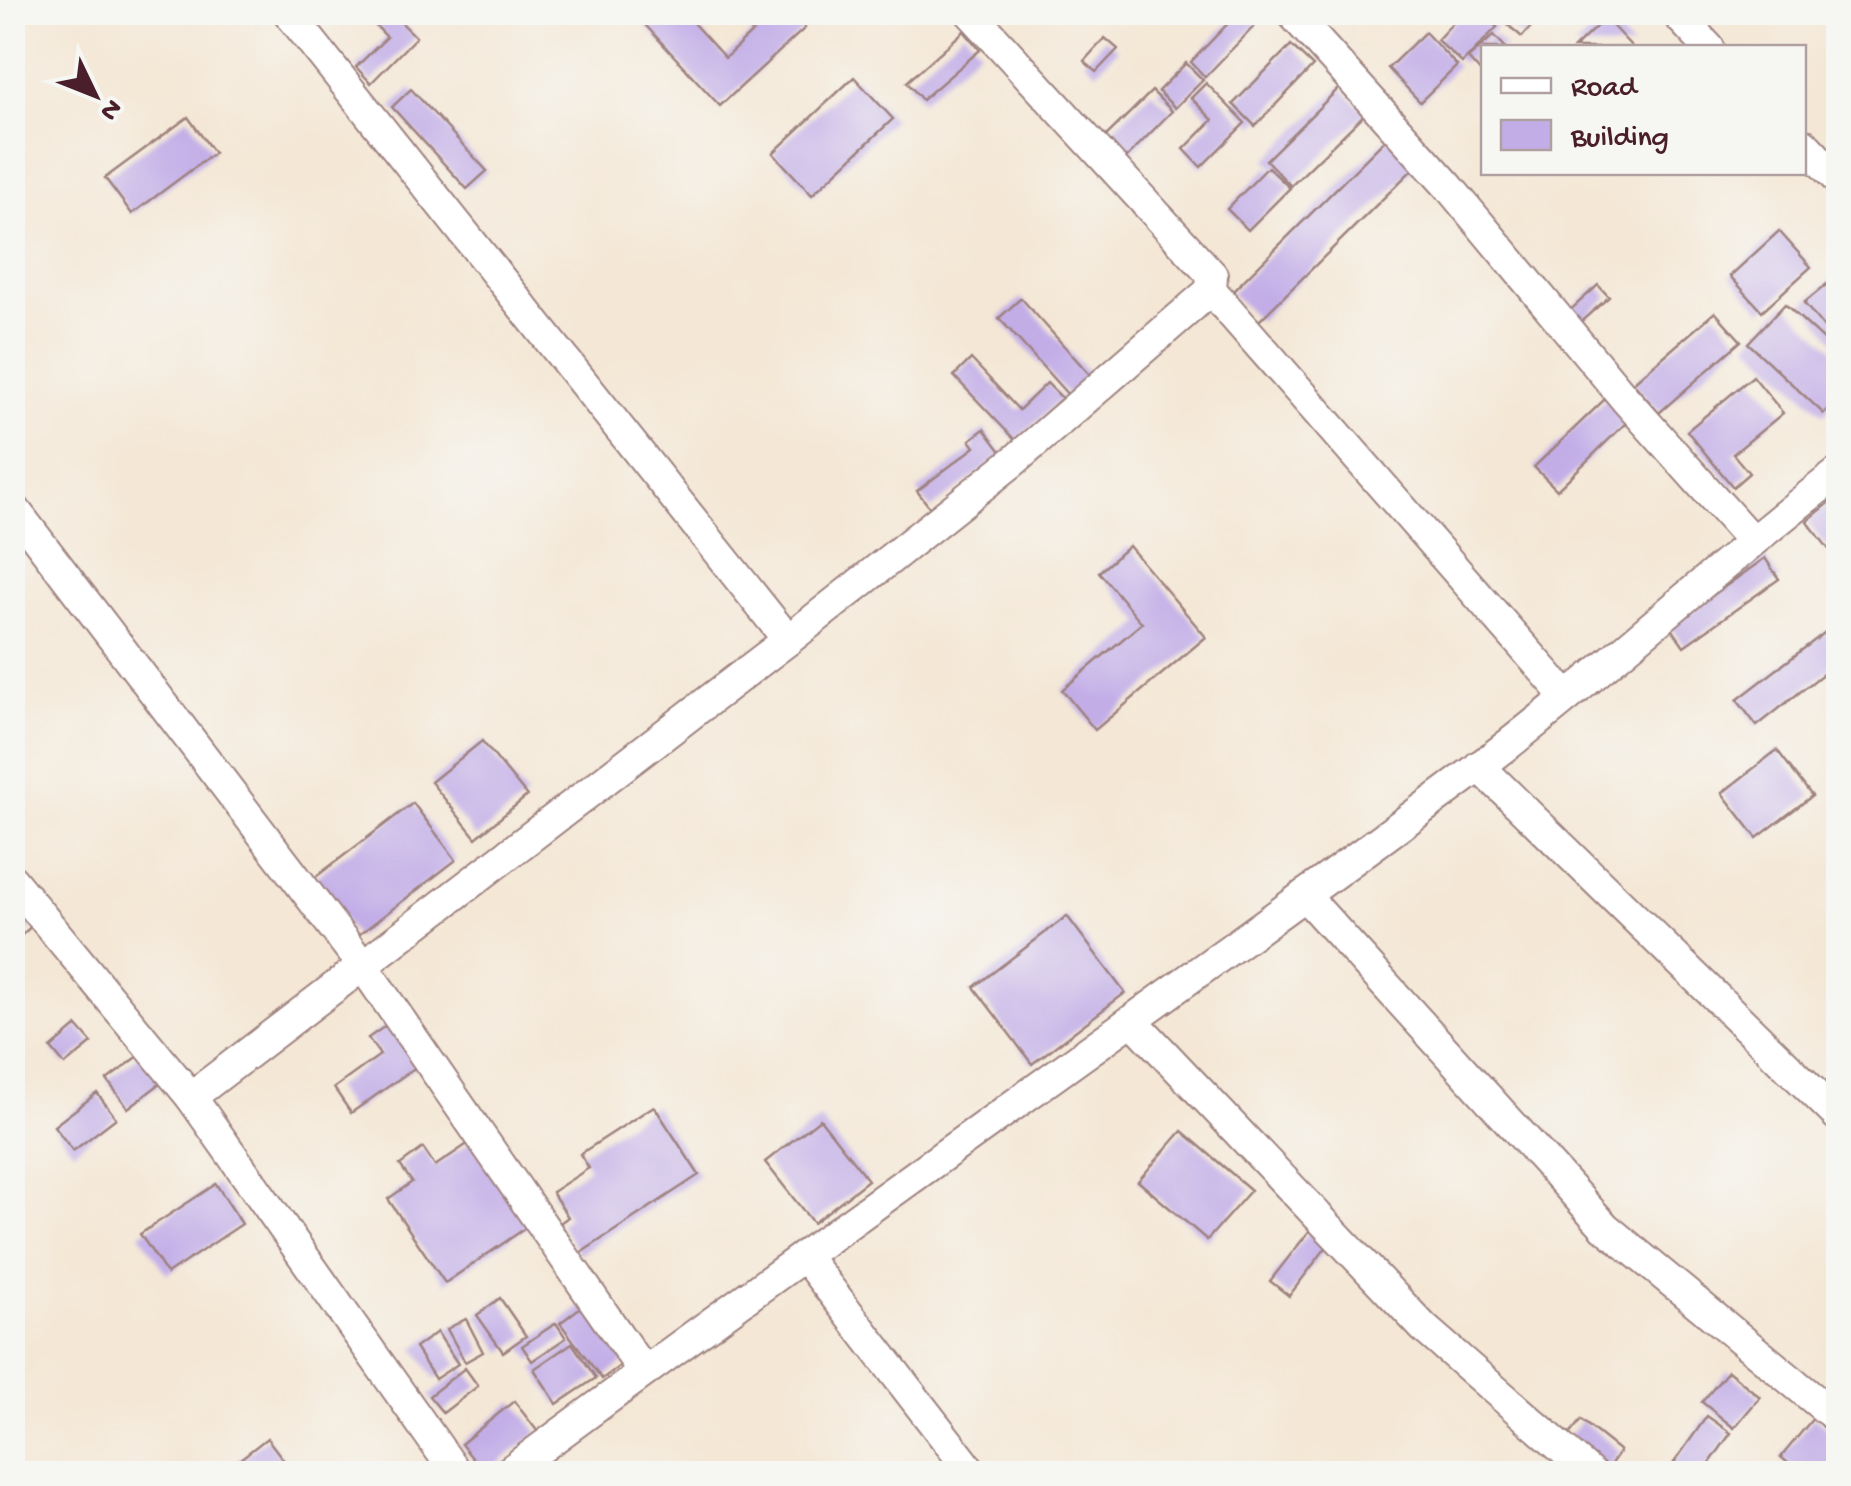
<svg xmlns="http://www.w3.org/2000/svg" width="1851" height="1486" font-family="'Gochi Hand',sans-serif">
<style>
.building{fill:#c2ade7}
.lines{fill:none;stroke-linecap:round;stroke-linejoin:round}
.street-casing{stroke:#9f8380;stroke-width:34}
.street{stroke:#fff;stroke-width:30}
</style>
<rect width="100%" height="100%" fill="#f6f6f2"/>
<filter id="ink" filterUnits="userSpaceOnUse"><feTurbulence type="fractalNoise" baseFrequency=".01" numOctaves="2"/><feDisplacementMap in="SourceGraphic" scale="20" xChannelSelector="R" yChannelSelector="G"/><feConvolveMatrix kernelMatrix="1 2 1 2 8 2 1 2 1" color-interpolation-filters="sRGB"/></filter>
<filter id="wash" filterUnits="userSpaceOnUse"><feTurbulence type="fractalNoise" baseFrequency=".0048" numOctaves="4" result="noise"/><feDisplacementMap in="SourceGraphic" scale="40" xChannelSelector="R" yChannelSelector="G"/><feGaussianBlur stdDeviation="2.25" result="paint"/><feColorMatrix in="noise" values="0 0 0 0 0 0 0 0 0 0 0 0 0 0 0 0 0 1.4 0 .05"/><feComposite in="paint" operator="in"/></filter>
<g filter="url(#wash)">
<rect width="100%" height="100%" fill="#f4e7d5"/>
<g id="blocks">
<!-- building -->
<g class="building">
<polygon points="362,12 391,12 416,37 371,83 356,67 387,37"/>
<polygon points="643,12 683,12 725,58 774,12 790,12 805,28 720,106 638,17"/>
<polygon points="1239,12 1268,12 1205,77 1191,62"/>
<polygon points="1463,12 1482,12 1497,27 1462,63 1437,40"/>
<polygon points="1519,12 1544,12 1522,37 1508,25"/>
<polygon points="1605,18 1633,48 1574,48"/>
<polygon points="964,31 980,50 922,100 907,82"/>
<polygon points="1425,32 1457,66 1420,102 1388,68"/>
<polygon points="1494,35 1506,48 1484,48 1484,76 1468,58"/>
<polygon points="1105,38 1118,49 1096,72 1084,61"/>
<polygon points="1291,45 1313,66 1255,126 1233,104"/>
<polygon points="1186,63 1203,80 1175,108 1158,91"/>
<polygon points="854,77 893,119 812,195 773,153"/>
<polygon points="1206,83 1245,123 1201,167 1184,149 1213,120 1191,98"/>
<polygon points="1340,87 1366,113 1291,186 1266,160"/>
<polygon points="411,89 487,171 467,189 392,107"/>
<polygon points="1152,91 1172,111 1124,160 1103,139"/>
<polygon points="188,117 214,153 132,214 105,178"/>
<polygon points="1389,136 1417,165 1259,321 1231,293"/>
<polygon points="1268,167 1290,188 1248,230 1227,209"/>
<polygon points="1779,231 1811,267 1762,311 1730,276"/>
<polygon points="1838,275 1838,345 1804,303"/>
<polygon points="1598,285 1609,297 1577,325 1567,313"/>
<polygon points="1021,298 1091,376 1069,396 999,318"/>
<polygon points="1785,304 1838,353 1838,398 1824,414 1748,343"/>
<polygon points="1715,312 1741,341 1659,413 1633,383"/>
<polygon points="971,359 1019,410 1047,383 1062,398 1016,441 954,376"/>
<polygon points="1753,376 1783,413 1733,454 1749,473 1733,487 1687,431"/>
<polygon points="1606,398 1628,421 1557,490 1534,467"/>
<polygon points="984,429 1003,454 931,509 917,491 975,447 970,440"/>
<polygon points="1838,496 1838,546 1831,552 1807,521"/>
<polygon points="1129,546 1206,637 1095,730 1062,690 1142,623 1099,572"/>
<polygon points="1765,558 1779,579 1684,646 1670,626"/>
<polygon points="1828,630 1838,644 1838,662 1757,726 1737,700"/>
<polygon points="482,741 527,796 476,838 431,782"/>
<polygon points="1777,750 1812,796 1757,838 1722,793"/>
<polygon points="413,803 456,860 356,937 313,879"/>
<polygon points="12,899 35,923 12,944"/>
<polygon points="1067,916 1125,993 1032,1064 974,987"/>
<polygon points="394,1020 423,1062 351,1113 334,1088 380,1055 368,1038"/>
<polygon points="77,1026 92,1043 65,1065 51,1048"/>
<polygon points="140,1055 161,1083 128,1108 107,1080"/>
<polygon points="97,1093 116,1118 73,1151 54,1126"/>
<polygon points="654,1106 699,1175 579,1254 560,1223 568,1217 552,1192 589,1168 580,1154"/>
<polygon points="820,1119 868,1180 813,1223 765,1162"/>
<polygon points="1182,1131 1251,1190 1207,1240 1138,1181"/>
<polygon points="472,1141 530,1225 445,1283 388,1199 412,1182 400,1165 423,1148 435,1166"/>
<polygon points="216,1184 242,1224 167,1274 140,1234"/>
<polygon points="1310,1230 1328,1245 1289,1296 1270,1281"/>
<polygon points="500,1298 526,1336 503,1352 477,1315"/>
<polygon points="586,1303 628,1360 602,1379 560,1323"/>
<polygon points="466,1319 483,1352 465,1362 447,1329"/>
<polygon points="556,1323 566,1338 532,1361 522,1346"/>
<polygon points="437,1332 458,1364 435,1379 415,1348"/>
<polygon points="572,1343 596,1378 557,1404 534,1369"/>
<polygon points="465,1368 478,1386 443,1413 429,1396"/>
<polygon points="1728,1371 1760,1397 1734,1428 1702,1402"/>
<polygon points="514,1401 538,1432 485,1474 461,1444"/>
<polygon points="1707,1416 1731,1433 1702,1474 1666,1474"/>
<polygon points="1814,1417 1838,1437 1838,1458 1826,1474 1801,1474 1781,1457"/>
<polygon points="1581,1420 1620,1451 1608,1468 1568,1436"/>
<polygon points="267,1438 294,1474 221,1474"/>
</g>
</g>
</g>
<g filter="url(#ink)">
<use href="#blocks" fill-opacity="0" stroke="#9f8380" stroke-width="2.5"/>
<g class="lines">
<defs>
<g id="street">
<polyline points="288,12 788,640"/>
<polyline points="970,12 1212,275 1211,290 1567,697"/>
<polyline points="1291,12 1449,187 1626,400 1751,540"/>
<polyline points="1675,12 1709,48"/>
<polyline points="1804,144 1838,180"/>
<polyline points="12,506 363,966 643,1371"/>
<polyline points="1479,766 1838,1116"/>
<polyline points="12,880 191,1097 457,1474"/>
<polyline points="1304,895 1605,1227 1838,1419"/>
<polyline points="1133,1021 1424,1328 1591,1474"/>
<polyline points="191,1097 788,640 1015,460 1211,290"/>
<polyline points="805,1257 973,1474"/>
<path d="M 506,1474 C 826,1235 1155,1008 1475,770 C 1600,676 1714,568 1838,473"/>
</g>
</defs>
<!-- street casing -->
<use href="#street" class="street-casing"/>
<!-- street -->
<use href="#street" class="street"/>
</g>
</g>
<!-- margin -->
<rect width="1851" height="1486" fill="none" stroke="#f6f6f2" stroke-width="50"/>
<!-- legend -->
<rect x="1481" y="45" width="325" height="130" fill="#f6f6f2" stroke="#b1a0a2" stroke-width="2.5"/>
<rect x="1501" y="78" width="50" height="15" fill="#ffffff" stroke="#b1a0a2" stroke-width="2.5"/>
<text x="1571" y="95" font-size="30" fill="#4a1f2b">Road</text>
<rect x="1501" y="120" width="50" height="30" fill="#c2ade7" stroke="#b1a0a2" stroke-width="2.5"/>
<text x="1571" y="145" font-size="30" fill="#4a1f2b">Building</text>
<!-- north arrow -->
<g transform="translate(95 95) rotate(133)" stroke="#f6f6f2" stroke-width="8" paint-order="stroke">
<path d="M0-8L18 38L0 25L-18 38Z" fill="#4a1f2b"/>
<text y="-15" font-size="28" font-weight="bold" text-anchor="middle" fill="#4a1f2b">N</text>
</g>
</svg>
